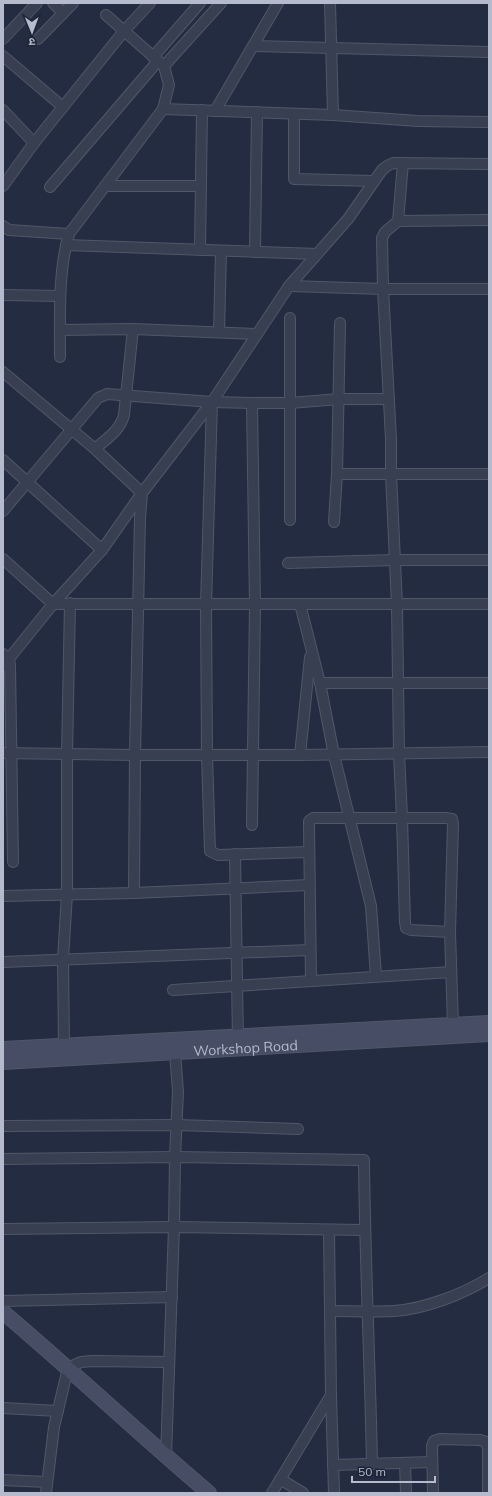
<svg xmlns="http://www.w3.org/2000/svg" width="492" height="1496" font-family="Mulish,'Noto Sans Devanagari',sans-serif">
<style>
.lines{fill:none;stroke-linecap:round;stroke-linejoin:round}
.minor-casing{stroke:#505769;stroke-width:12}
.secondary-casing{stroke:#505769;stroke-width:16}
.minor{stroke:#383f51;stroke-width:10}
.secondary{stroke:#464d64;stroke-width:14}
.labels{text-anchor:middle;stroke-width:3.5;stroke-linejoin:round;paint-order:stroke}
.street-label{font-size:14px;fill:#b5bbcc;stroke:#1d2436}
</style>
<rect width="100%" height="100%" fill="#242c42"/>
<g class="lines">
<defs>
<g id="minor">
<polyline points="53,3 63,13"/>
<polyline points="330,3 333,115"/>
<polyline points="3,39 37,3"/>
<polyline points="38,39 73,3"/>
<polyline points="253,46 489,52"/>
<polyline points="3,56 63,107"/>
<polyline points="153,57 200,3"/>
<polyline points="164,66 221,3"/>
<polyline points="163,109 333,115 418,121 489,122"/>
<polyline points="3,110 34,143"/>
<polyline points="215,111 278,3"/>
<polyline points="294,114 294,179 374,181"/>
<polyline points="403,163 398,221 385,232 382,238 383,289 391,439 391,474 397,605 399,753 402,818 405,922 406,928 411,930 450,932 453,1025"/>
<polyline points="3,186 34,143 124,31 150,3"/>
<polyline points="105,186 201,186"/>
<polyline points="50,187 158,61"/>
<polyline points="398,221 489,220"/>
<polyline points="3,226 9,230 69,234"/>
<polyline points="66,245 317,254"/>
<polyline points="200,250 202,110"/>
<polyline points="255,252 257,112"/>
<polyline points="289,286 383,289 489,289"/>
<polyline points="3,295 60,296"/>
<polyline points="60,330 133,329 257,334"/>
<polyline points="219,332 221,251"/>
<path d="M 60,357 C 60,319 58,270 69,234 L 163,109 L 169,85 L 164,66 L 106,15"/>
<polyline points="3,372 95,449 142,493 140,518 135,755 134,893"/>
<polyline points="212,402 206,605 207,755 210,851 218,855 309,852"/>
<path d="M 95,449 C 106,439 120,431 124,415 L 133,329"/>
<polyline points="3,460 102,550"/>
<polyline points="337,474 489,474"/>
<polyline points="3,511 98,398 107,394 212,402 252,403 290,403 339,399 389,399"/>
<polyline points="290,520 290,318"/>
<polyline points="334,522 337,474 340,323"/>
<polyline points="3,559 53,604 489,604"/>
<polyline points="288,563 395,560 489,560"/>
<polyline points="300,604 320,683 334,755 371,906 376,976"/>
<polyline points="3,654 9,659 10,666 13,862"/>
<polyline points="3,666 53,604 102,550 142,493 212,402 289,286 348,219 382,170 387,166 393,163 489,164"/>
<polyline points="320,683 489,683"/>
<polyline points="3,753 135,755 300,755 489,752"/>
<polyline points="300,755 310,657"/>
<polyline points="252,825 255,605 252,403"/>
<polyline points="235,854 238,1042"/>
<polyline points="3,896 134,893 309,885"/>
<polyline points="3,962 310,950"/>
<polyline points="311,981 309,826 309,821 313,818 446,818 452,819 453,824 450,932"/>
<polyline points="173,990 451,972"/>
<polyline points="64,1046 63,959 67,894 67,754 70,603"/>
<polyline points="3,1126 177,1125 298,1129"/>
<path d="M 3,1159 L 175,1157 L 364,1160 C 365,1261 370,1362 372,1464"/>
<polyline points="3,1229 174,1227 364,1230"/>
<polyline points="329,1230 331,1395 334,1493"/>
<polyline points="3,1301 172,1297"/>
<path d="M 330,1311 C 351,1311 373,1312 394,1311 C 425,1309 463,1294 489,1278"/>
<polyline points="3,1408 58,1411"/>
<polyline points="166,1457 174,1227 175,1157 178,1092 175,1052"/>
<polyline points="405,1463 406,1493"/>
<polyline points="333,1465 432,1462"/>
<polyline points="280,1479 303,1493"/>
<polyline points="3,1480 47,1482"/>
<polyline points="46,1493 54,1427 68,1368 81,1362 92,1361 168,1362"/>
<polyline points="272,1493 331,1395"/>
<polyline points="433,1493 432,1446 434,1441 440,1439 480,1440 486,1442 488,1448 488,1493"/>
</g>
<g id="secondary">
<polyline points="3,1049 489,1023"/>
<path id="s1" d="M 3,1062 L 489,1034"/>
<path d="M 3,1312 C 73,1371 139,1434 209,1493"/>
</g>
</defs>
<!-- minor casing -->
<use href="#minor" class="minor-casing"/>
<!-- secondary casing -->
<use href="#secondary" class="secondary-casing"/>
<!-- minor -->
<use href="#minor" class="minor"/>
<!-- secondary -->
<use href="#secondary" class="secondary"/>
</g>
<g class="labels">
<!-- street labels -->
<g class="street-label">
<text dy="5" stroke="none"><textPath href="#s1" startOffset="243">Workshop Road</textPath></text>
</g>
</g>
<!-- border -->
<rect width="492" height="1496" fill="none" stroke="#b5bbcc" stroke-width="8"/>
<!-- north arrow -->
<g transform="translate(32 32) rotate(179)" stroke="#1d2436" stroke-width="3" paint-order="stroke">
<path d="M0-3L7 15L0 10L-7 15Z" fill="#b5bbcc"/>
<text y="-6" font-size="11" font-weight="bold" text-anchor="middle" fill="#b5bbcc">उ</text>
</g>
<!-- scale -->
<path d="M352 1476v6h83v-6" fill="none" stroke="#b5bbcc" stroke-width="2"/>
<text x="358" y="1476" font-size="12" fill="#b5bbcc" stroke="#1d2436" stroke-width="3" paint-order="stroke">50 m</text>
</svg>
